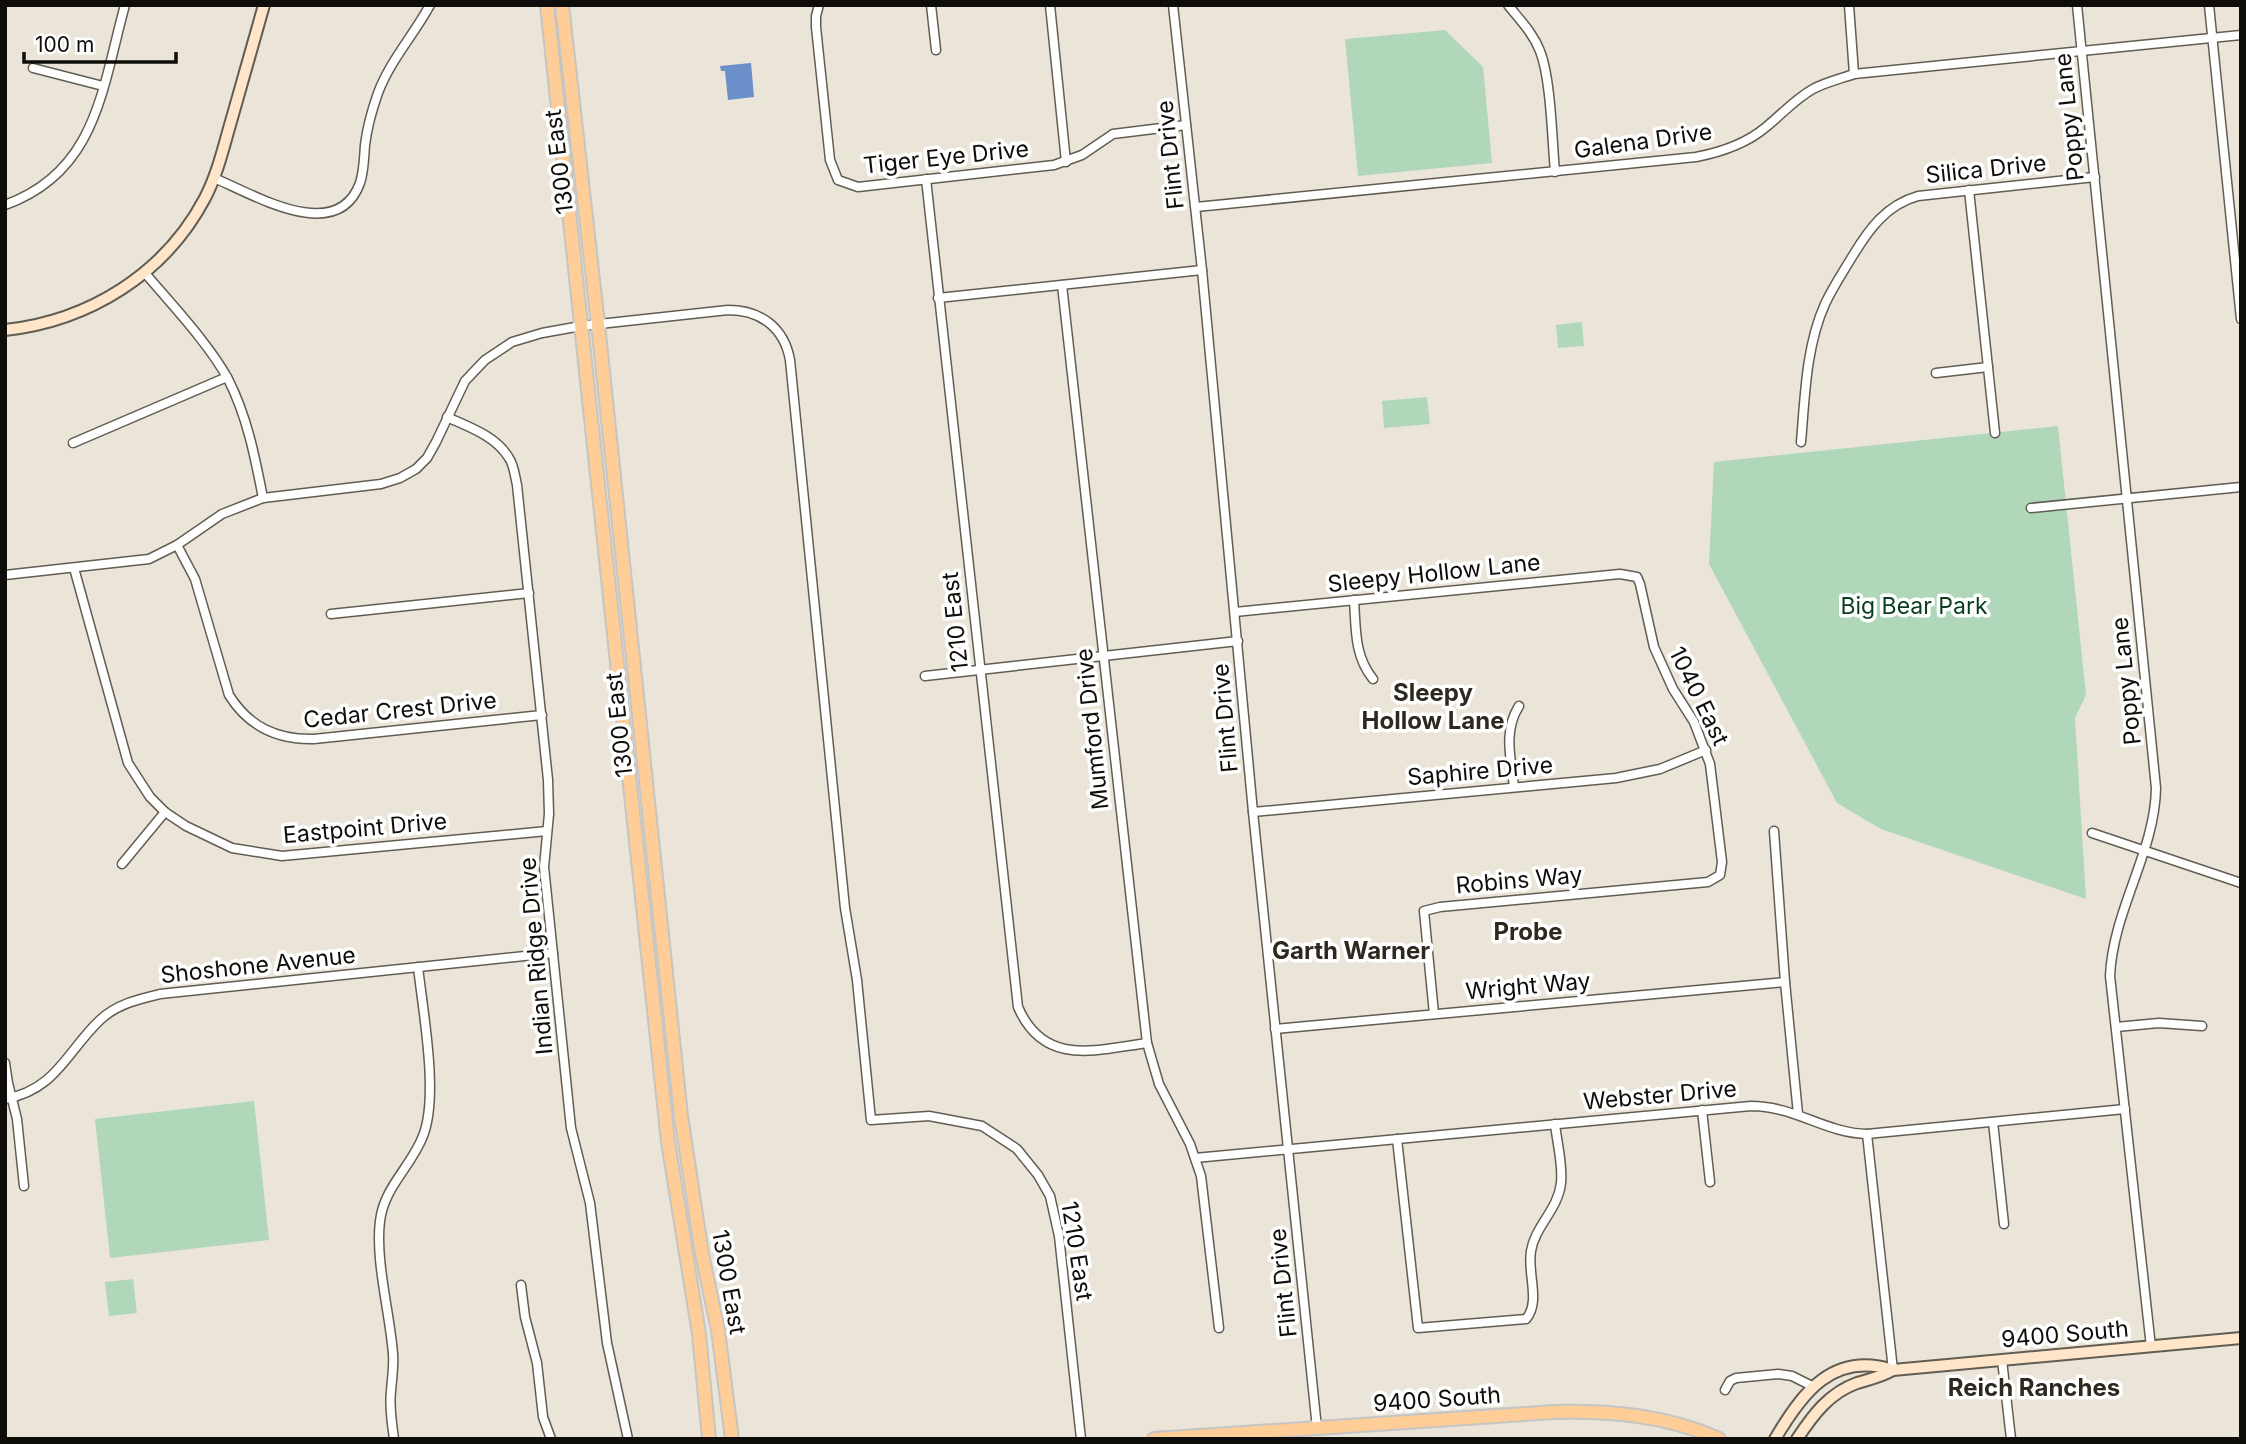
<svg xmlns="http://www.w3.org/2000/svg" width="2246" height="1444" font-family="Inter,sans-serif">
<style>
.green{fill:#b0d7ba}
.water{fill:#6b8fc8}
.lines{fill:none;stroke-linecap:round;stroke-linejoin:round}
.street-casing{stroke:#625d52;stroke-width:11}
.secondary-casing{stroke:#625d52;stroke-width:14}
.primary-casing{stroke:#c5c5c4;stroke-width:16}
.street{stroke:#fff;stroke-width:8}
.secondary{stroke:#ffe6cb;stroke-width:10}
.primary{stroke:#ffcd97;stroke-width:12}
.labels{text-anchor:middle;stroke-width:7;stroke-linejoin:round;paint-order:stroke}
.street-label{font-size:23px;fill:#0f0d09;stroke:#fff}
.park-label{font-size:23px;fill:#0a3d1f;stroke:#fff}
.neighbourhood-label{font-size:24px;font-weight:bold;fill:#2d291f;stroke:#fff}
</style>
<rect width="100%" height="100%" fill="#ebe5d9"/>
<!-- green -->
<g class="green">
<polygon points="1445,30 1483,67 1492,163 1358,176 1345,39"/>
<polygon points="1582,322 1584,346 1558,348 1556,325"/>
<polygon points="1427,397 1430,424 1384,428 1382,401"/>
<polygon points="2058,426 2086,695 2075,718 2086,899 1881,829 1837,803 1709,564 1714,462"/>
<polygon points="254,1101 269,1240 110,1258 95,1119"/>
<polygon points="133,1279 137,1313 109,1316 105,1282"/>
</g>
<!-- water -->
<polygon class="water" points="751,63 754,97 728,100 725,71 721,71 720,66"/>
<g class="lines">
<defs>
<g id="street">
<polyline points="819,5 816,16 816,27 830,160 838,180 858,187 1054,165 1082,155 1113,134 1186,125"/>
<polyline points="931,5 936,50"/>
<polyline points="1050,5 1066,162"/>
<polyline points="1173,5 1202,270 1253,812 1317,1428"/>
<path d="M 1508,5 C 1520,20 1533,33 1540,51 C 1551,79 1552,139 1555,172"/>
<polyline points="1849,5 1854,74"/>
<path d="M 2077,5 L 2156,788 C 2155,852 2113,910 2110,976 L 2151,1347"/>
<polyline points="2209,5 2241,319"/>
<polyline points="33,68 103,86"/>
<path d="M 214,178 C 253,194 337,246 360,183 C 364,171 364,158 365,145 C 367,128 372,110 378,93 C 390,61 413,36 430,5"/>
<path d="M 926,179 L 1018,1007 C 1044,1067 1095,1050 1147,1043"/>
<polyline points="1969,190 1995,433"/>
<path d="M 5,205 C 97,172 102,88 125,5"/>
<path d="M 1196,207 L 1696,157 C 1722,152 1746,144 1766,127 C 1782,114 1795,99 1813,89 C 1826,82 1840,79 1854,74 L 2241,35"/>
<path d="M 145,273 C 172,305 209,344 228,379 C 247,416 255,457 263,498"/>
<polyline points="1062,285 1147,1043 1159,1084 1190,1144 1201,1176 1219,1328"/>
<polyline points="938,298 1202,270"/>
<polyline points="1936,373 1988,367"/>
<path d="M 447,417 C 469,427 496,436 509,458 C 514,465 515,477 517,485 L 548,780 L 549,814 L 544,867 L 571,1128 L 590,1203 L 607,1343 L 628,1439"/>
<path d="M 1801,442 C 1805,396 1806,346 1825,304 C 1833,287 1843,272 1852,257 C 1869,229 1886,205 1918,196 L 2095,177"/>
<polyline points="73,443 227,377"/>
<polyline points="2031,508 2241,487"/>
<path d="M 177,545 L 195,579 L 229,695 C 249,727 277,740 314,739 L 542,715"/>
<polyline points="74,568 128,763 150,797 165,812 186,826 232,848 282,856 547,831"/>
<path d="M 5,575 L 149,559 L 177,545 L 222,514 L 263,498 L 381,484 L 400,478 L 416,469 L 427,458 L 436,442 L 465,381 L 485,360 L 512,342 L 542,333 L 581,326 L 728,310 C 760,310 784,327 790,360 L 845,908 L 857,980 L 871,1120 L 929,1116 L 982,1126 L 1017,1149 L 1038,1175 L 1050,1196 L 1059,1236 L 1081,1439"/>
<path d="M 1354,600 C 1356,628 1354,656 1373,679"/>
<polyline points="1235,612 1620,574 1637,577 1640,584 1654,647 1673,689 1694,722 1710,764 1722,862 1720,875 1708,882 1440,907 1424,911 1434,1014"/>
<polyline points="331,614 529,593"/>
<polyline points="925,676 1238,641"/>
<path d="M 1514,787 C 1511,759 1503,731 1519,706"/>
<polyline points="1253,812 1616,778 1660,769 1706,750"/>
<polyline points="1774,831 1785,982 1798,1114"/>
<polyline points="2092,833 2241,883"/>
<polyline points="122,864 165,812"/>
<polyline points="2116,1027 2159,1023 2202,1026"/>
<polyline points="1275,1029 1785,982"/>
<polyline points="5,1063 8,1083 17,1119 24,1186"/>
<path d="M 5,1099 C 56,1090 67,1051 100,1020 C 117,1004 139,999 160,994 L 553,953"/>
<polyline points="1702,1110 1710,1182"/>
<polyline points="1993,1122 2004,1224"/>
<polyline points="1867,1134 1893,1370"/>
<path d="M 1397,1139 L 1418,1328 L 1526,1319 C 1541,1302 1527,1273 1531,1251 C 1535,1226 1558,1210 1561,1183 C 1563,1164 1557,1143 1555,1124"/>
<path d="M 1195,1158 L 1751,1106 C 1795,1106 1825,1133 1867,1134 L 2125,1109"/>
<polyline points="521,1285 525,1317 537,1363 543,1417 551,1439"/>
<polyline points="2002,1360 2011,1439"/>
<polyline points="1725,1390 1730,1381 1736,1378 1778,1374 1792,1376 1812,1386"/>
<path d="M 394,1439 C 392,1423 389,1407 391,1391 C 392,1378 394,1366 393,1354 C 390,1314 375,1260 380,1221 C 384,1187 411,1167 423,1136 C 439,1096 423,1012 418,967"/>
</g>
<g id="secondary">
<path d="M 5,330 C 89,321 165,274 205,198 C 218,173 224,145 232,118 C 243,80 253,43 264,5"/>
<path d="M 1775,1439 C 1802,1393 1833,1351 1893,1370 L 2241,1338"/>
<path d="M 1797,1439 C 1813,1415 1829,1393 1857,1383 C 1870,1379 1881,1377 1893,1370"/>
</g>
<g id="primary">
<polyline points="547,5 668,1142 699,1334 709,1439"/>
<polyline points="562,5 598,324 681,1116 702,1254 718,1330 732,1439"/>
<path d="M 1154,1439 L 1554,1412 C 1610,1411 1667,1415 1719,1439"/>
</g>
</defs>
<!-- street casing -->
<use href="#street" class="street-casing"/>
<!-- secondary casing -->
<use href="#secondary" class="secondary-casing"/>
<!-- primary casing -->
<use href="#primary" class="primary-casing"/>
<!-- street -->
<use href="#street" class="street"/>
<!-- secondary -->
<use href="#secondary" class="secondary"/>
<!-- primary -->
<use href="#primary" class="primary"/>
</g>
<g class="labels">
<!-- street labels -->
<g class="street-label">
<text transform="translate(2069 117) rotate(-96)" y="8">Poppy Lane</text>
<text transform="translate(1643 141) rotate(-8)" y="8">Galena Drive</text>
<text transform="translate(1170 155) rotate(-96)" y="8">Flint Drive</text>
<text transform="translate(946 157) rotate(-6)" y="8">Tiger Eye Drive</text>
<text transform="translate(559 162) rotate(-97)" y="8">1300 East</text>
<text transform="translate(1986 169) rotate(-6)" y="8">Silica Drive</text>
<text transform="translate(1434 573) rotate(-6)" y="8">Sleepy Hollow Lane</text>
<text transform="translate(955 622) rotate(-96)" y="8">1210 East</text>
<text transform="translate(2126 681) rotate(-96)" y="8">Poppy Lane</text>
<text transform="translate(1699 696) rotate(64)" y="8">1040 East</text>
<text transform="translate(400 710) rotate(-6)" y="8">Cedar Crest Drive</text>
<text transform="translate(1225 718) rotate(-95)" y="8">Flint Drive</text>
<text transform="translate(619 725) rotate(-96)" y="8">1300 East</text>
<text transform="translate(1092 729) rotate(-96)" y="8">Mumford Drive</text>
<text transform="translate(1480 771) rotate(-5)" y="8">Saphire Drive</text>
<text transform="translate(365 828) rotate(-5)" y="8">Eastpoint Drive</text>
<text transform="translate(1519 880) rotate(-5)" y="8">Robins Way</text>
<text transform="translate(536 956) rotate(-95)" y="8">Indian Ridge Drive</text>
<text transform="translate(258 965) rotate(-6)" y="8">Shoshone Avenue</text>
<text transform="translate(1528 986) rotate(-5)" y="8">Wright Way</text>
<text transform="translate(1660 1095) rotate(-5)" y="8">Webster Drive</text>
<text transform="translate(1077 1251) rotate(81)" y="8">1210 East</text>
<text transform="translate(729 1282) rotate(80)" y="8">1300 East</text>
<text transform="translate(1283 1283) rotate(-96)" y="8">Flint Drive</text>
<text transform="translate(2065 1334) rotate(-5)" y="8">9400 South</text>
<text transform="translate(1437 1399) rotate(-4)" y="8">9400 South</text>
</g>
<!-- park labels -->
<g class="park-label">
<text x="1914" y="614">Big Bear Park</text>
</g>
<!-- neighbourhood labels -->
<g class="neighbourhood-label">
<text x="1433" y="701">Sleepy<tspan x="1433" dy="28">Hollow Lane</tspan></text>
<text x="1528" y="940">Probe</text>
<text x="1351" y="959">Garth Warner</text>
<text x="2034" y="1396">Reich Ranches</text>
</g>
</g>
<!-- border -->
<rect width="2246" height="1444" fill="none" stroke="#0f0d09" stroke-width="14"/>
<!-- scale -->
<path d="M24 52v10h152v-10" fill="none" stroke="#0f0d09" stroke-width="3.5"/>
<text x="35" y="52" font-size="21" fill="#0f0d09" stroke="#ffffff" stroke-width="5" paint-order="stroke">100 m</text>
</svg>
